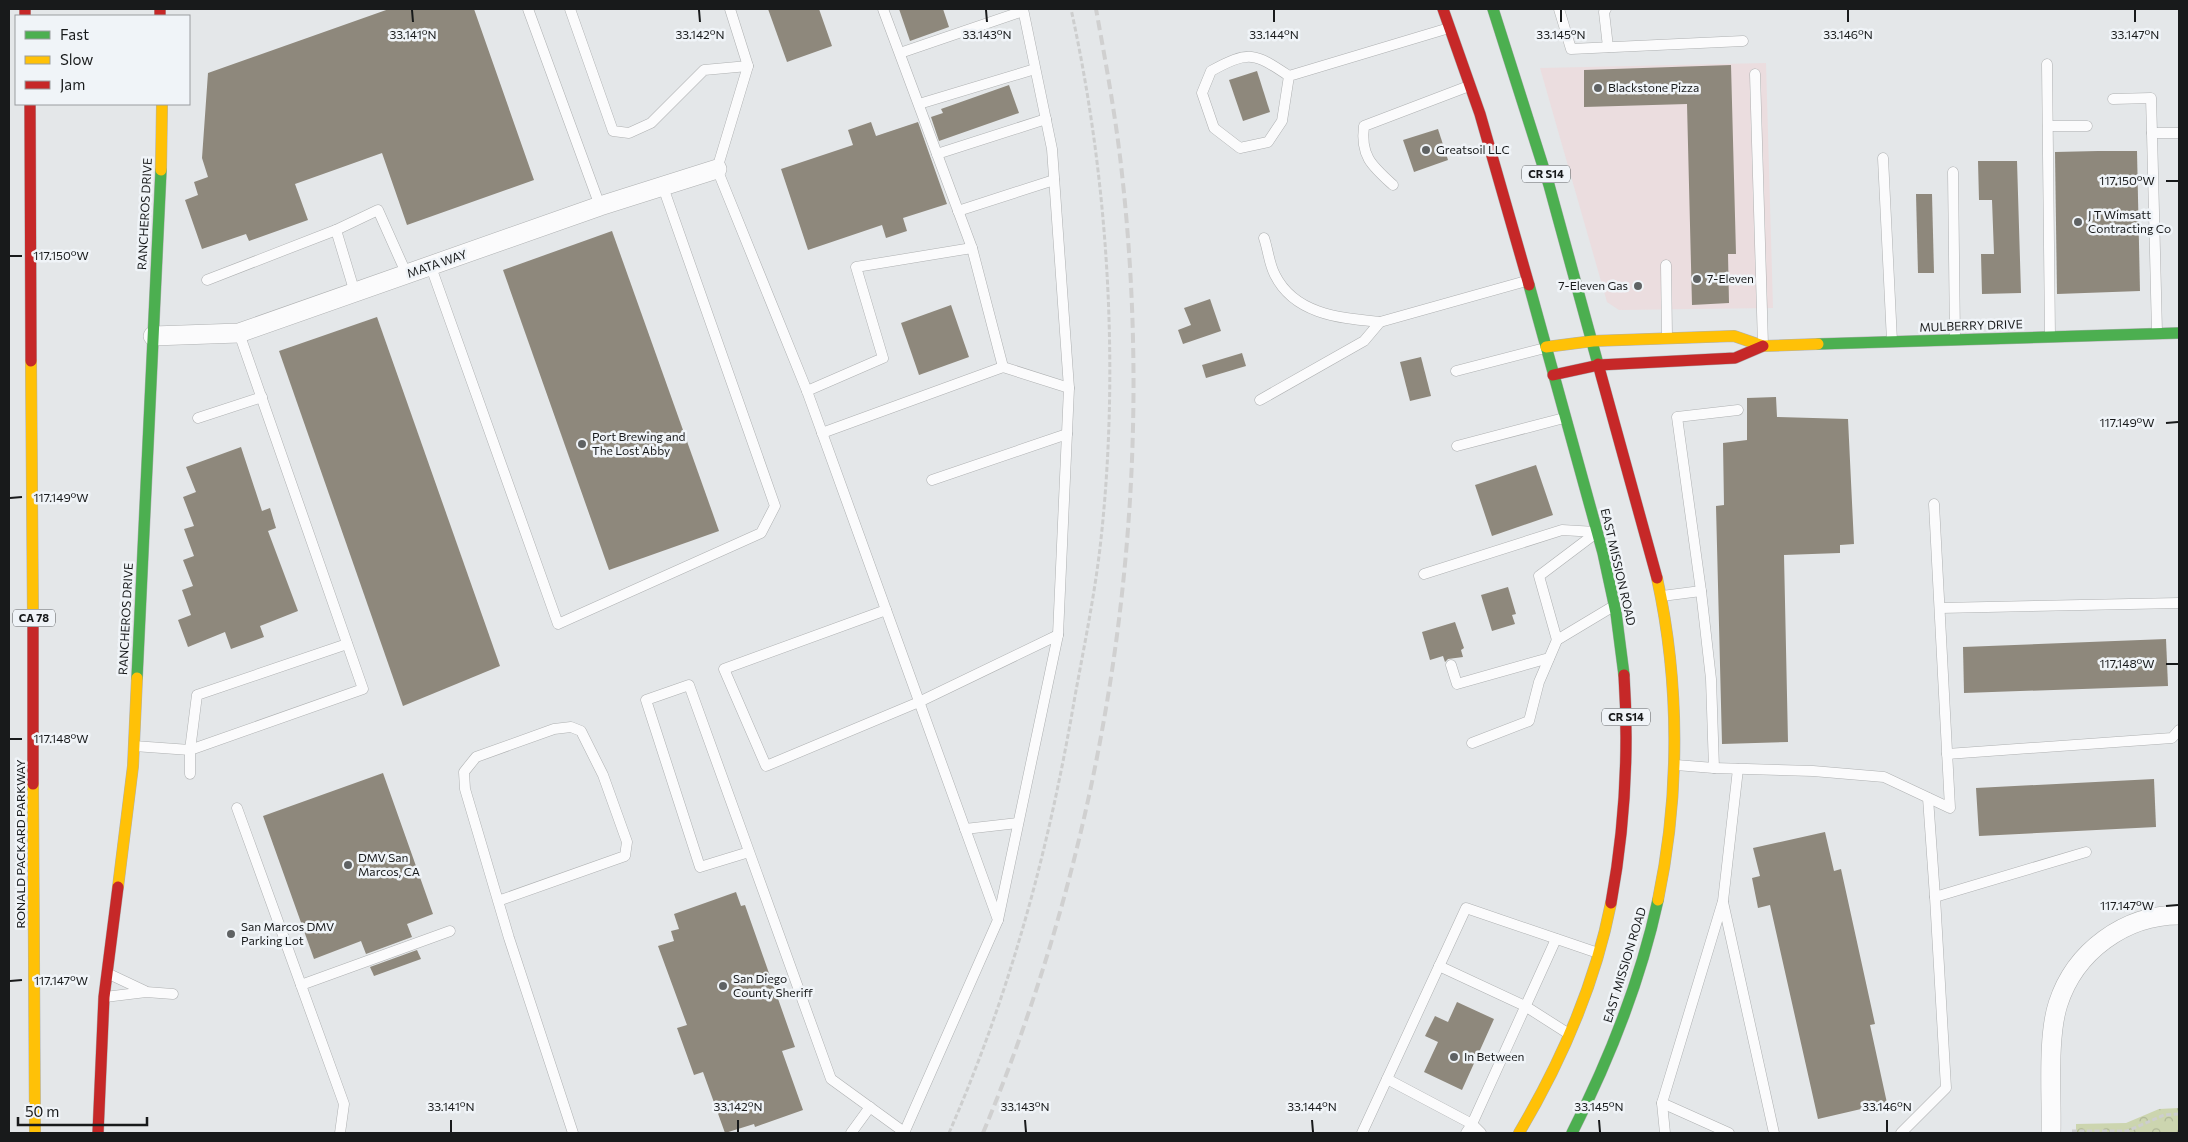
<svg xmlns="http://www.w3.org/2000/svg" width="2188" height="1142" font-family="Commissioner,sans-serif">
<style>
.commercial{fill:#ebdddf}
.park{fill:url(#park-crowns)}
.building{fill:#8e887c}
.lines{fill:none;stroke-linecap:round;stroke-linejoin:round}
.lane-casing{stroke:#aeb0b1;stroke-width:11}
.street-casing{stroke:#aeb0b1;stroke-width:20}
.fast-casing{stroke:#aeb0b1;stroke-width:12}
.slow-casing{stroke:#aeb0b1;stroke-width:12}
.jam-casing{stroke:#aeb0b1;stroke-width:12}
.path{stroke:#cdcece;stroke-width:3;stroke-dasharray:5 2.5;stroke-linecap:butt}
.lane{stroke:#fbfbfc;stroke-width:10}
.street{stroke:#fbfbfc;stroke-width:19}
.fast{stroke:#4caf50;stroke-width:11}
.slow{stroke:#ffc107;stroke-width:11}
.jam{stroke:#c62828;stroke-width:11}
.rail{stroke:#d0d0d0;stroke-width:4;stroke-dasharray:10 5;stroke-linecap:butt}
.ticks{fill:none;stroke:#181a1b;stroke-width:2}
.poi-dot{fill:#5f6263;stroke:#f0f4f8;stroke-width:2}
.labels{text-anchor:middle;stroke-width:5;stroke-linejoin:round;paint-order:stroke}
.shield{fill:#f0f4f8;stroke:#595b5d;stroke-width:1}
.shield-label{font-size:11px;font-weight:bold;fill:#181a1b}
.poi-label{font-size:12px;fill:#181a1b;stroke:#f0f4f8;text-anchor:start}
.street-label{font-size:12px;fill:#181a1b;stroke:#f0f4f8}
.ticks-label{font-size:12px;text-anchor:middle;fill:#181a1b;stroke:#f0f4f8;stroke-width:5;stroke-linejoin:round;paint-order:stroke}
</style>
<defs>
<pattern id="park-crowns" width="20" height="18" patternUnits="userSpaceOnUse" patternTransform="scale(1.25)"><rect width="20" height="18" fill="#ccd5af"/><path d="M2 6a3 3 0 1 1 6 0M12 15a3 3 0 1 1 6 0" fill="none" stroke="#aeb696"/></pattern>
</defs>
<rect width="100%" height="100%" fill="#e4e7e9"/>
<!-- commercial -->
<polygon class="commercial" points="1766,63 1773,308 1619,310 1607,302 1540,68"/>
<!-- park -->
<polygon class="park" points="2179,1108 2179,1133 2076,1133 2076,1124 2126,1123 2159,1109"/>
<!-- building -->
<g class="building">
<polygon points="389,9 474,9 534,180 407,225 382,153 295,184 308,220 249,241 246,234 202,249 185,200 198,195 194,182 208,177 202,158 208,73"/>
<polygon points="768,9 819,9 832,46 787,62"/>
<polygon points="899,9 943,9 949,27 910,41"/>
<polygon points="1731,65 1736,254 1728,254 1729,303 1692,305 1687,104 1584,107 1584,70"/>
<polygon points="1257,71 1270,112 1243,121 1229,80"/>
<polygon points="1009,85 1019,113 939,141 931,117 943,113 941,109"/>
<polygon points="871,122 876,136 918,122 947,204 903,218 907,231 886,238 882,225 808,250 781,169 853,145 848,130"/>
<polygon points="1438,129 1448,160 1414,172 1403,140"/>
<polygon points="2098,151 2137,151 2140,291 2057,294 2055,152"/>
<polygon points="1978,161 2017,161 2021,293 1982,294 1981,254 1994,254 1992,200 1979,200"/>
<polygon points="1916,194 1932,194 1934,273 1918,273"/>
<polygon points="612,231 719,531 609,570 503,270"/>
<polygon points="1210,299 1221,331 1183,344 1178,330 1191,325 1184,308"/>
<polygon points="951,305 969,357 919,375 901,323"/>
<polygon points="377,317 500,666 403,706 279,351"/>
<polygon points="1242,353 1246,366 1206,378 1202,365"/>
<polygon points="1421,357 1431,396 1410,401 1400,362"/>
<polygon points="1776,397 1777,417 1848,419 1854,544 1840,545 1840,553 1784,555 1788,742 1722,744 1716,506 1724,505 1723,443 1747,440 1747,398"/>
<polygon points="241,447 262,511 270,508 276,528 268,531 298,611 260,626 264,637 231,649 225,632 188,647 178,620 191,615 182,590 193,586 183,560 194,556 184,529 194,526 183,497 196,492 186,467"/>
<polygon points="1536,465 1553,515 1492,536 1475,485"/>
<polygon points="1508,587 1516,614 1512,615 1515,624 1492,631 1481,595"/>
<polygon points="1455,622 1464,648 1461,650 1463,657 1448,659 1445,662 1443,656 1430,660 1422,632"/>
<polygon points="2166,639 2168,686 1964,693 1963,647"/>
<polygon points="383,773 433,914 407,924 412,937 366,954 361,941 314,959 263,816"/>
<polygon points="2154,779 2156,827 1979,836 1976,788"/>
<polygon points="1825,832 1834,871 1841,869 1875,1024 1870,1025 1887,1103 1818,1119 1770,905 1758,908 1752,878 1760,876 1753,848"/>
<polygon points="736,892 741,906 745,905 795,1047 782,1051 803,1110 755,1127 754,1124 725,1133 703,1072 694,1075 677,1028 687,1025 658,946 674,941 671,931 679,929 674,914"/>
<polygon points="417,950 421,959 374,976 370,967"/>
<polygon points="1457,1002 1494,1019 1462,1090 1424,1072 1438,1042 1425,1036 1435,1016 1448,1022"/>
</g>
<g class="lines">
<defs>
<g id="lane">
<polyline points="528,9 600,206"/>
<polyline points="570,9 613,131 629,133 651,123 704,70 748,66"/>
<polyline points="730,9 748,66 717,169 807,391 883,358 856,267 972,248 1003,367 1069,388"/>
<polyline points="883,9 972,248"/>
<polyline points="1559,9 1571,49 1743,41"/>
<polyline points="1606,9 1604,12 1608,47"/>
<polyline points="900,53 1023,11"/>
<polyline points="2047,64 2050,336"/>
<polyline points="1755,74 1763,345"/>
<path d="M 1289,76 L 1282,121 L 1268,142 L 1240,148 L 1214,128 L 1202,93 L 1211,71 C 1249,50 1255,53 1289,76 L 1449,28"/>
<polyline points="2113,99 2151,98 2152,133 2179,133"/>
<polyline points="919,104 1035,69"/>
<polyline points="2048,126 2087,126"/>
<polyline points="2152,133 2157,332"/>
<polyline points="937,154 1046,119"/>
<polyline points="1883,158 1892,341"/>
<polyline points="1953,172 1955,339"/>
<path d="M 1393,185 C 1372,166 1360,156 1364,126 L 1469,86"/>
<polyline points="958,211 1054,180"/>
<path d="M 1264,238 C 1268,249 1269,264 1275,275 C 1295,315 1341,318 1380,322"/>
<polyline points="1666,265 1667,336"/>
<polyline points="431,267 558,624 761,533 775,506 663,187"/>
<polyline points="207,280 336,230"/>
<polyline points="355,293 336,230 378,210 407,275"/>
<polyline points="1456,371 1545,348"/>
<polyline points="807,391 998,920 904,1133"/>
<polyline points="1260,400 1364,341 1380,322 1526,281"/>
<polyline points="198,418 262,397"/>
<polyline points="822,433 1003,367"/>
<polyline points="1457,446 1564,418"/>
<polyline points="932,480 1067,434"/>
<polyline points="1596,533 1539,576 1557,640 1612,607"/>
<polyline points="1424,574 1562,530 1596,532"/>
<polyline points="1662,596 1701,591 1677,417 1738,410"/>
<polyline points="1940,608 2179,603"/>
<polyline points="886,610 724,669 766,766 919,702 1058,635"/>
<polyline points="1451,665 1457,684 1549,658"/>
<polyline points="1472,743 1529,721 1539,682 1557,640"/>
<polyline points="134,746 190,750 363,689 239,333"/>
<polyline points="1947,754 2172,738 2179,730"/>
<polyline points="1676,765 1714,768 1711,679 1701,591"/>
<polyline points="1714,768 1813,771 1884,777 1950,808 1934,504"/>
<polyline points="190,774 190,750 197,695 347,644"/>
<polyline points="1928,798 1935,897 2086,852"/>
<polyline points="237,808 344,1104 340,1133"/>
<polyline points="965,829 1018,823"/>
<polyline points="749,852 700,867 646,700 689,685 831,1079 904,1132"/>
<polyline points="498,901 625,856 627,842 603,775 581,731 571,727 554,729 476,757 464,772 465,789 509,938 573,1133"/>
<polyline points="1723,902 1774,1133"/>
<polyline points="998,920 1058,635 1069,388 1052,149 1023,9"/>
<polyline points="1439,966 1525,1006 1569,1034"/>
<polyline points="109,974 145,991"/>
<polyline points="301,985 450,931"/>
<polyline points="105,997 146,992 173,994"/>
<polyline points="1387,1079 1472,1124 1556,939"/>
<polyline points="1662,1103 1729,1133"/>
<polyline points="851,1133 870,1107"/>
<polyline points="1362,1133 1466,908 1598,953"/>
<polyline points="1466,1133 1472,1124 1481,1133"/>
<polyline points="1665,1133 1662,1103 1723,901 1738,769"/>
<polyline points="1901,1133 1946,1088 1935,897"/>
</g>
<g id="street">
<polyline points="153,336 239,333 600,206 717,169"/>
<path d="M 2051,1133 C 2052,1096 2047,1038 2058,1004 C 2075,951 2125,915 2179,915"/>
</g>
<g id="fast">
<polyline points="1493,9 1549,185 1598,364"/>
<polyline points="1529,285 1603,553 1616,613 1624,675"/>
<polyline points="1818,344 2179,333"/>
<polyline points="137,678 161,170"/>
<path d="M 1572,1133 C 1610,1058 1640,983 1658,900"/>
</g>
<g id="slow">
<polyline points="161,170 162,104"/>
<polyline points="1546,347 1593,341 1734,336 1763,346 1818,344"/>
<polyline points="31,361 33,622"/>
<path d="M 1657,578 C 1680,683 1680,795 1658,900"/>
<polyline points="33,784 35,1133"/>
<polyline points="118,887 133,766 137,678"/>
<path d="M 1519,1133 C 1561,1062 1595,985 1611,903"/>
</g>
<g id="jam">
<polyline points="25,9 25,16"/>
<polyline points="160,9 160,16"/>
<polyline points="1443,9 1480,114 1529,285"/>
<polyline points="30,104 31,361"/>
<polyline points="1598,364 1657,578"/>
<polyline points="1553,375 1599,365 1735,358 1763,346"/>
<polyline points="33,622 33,784"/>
<path d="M 1611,903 C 1625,827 1629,752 1624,675"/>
<polyline points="98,1133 104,997 118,887"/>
</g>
</defs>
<!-- lane casing -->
<use href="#lane" class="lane-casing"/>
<!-- street casing -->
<use href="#street" class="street-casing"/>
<!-- fast casing -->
<use href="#fast" class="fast-casing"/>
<!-- slow casing -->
<use href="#slow" class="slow-casing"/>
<!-- jam casing -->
<use href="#jam" class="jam-casing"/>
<!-- path -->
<g class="path">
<polyline points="2072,1131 2127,1131 2164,1115 2179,1114"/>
<path d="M 949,1133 C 1011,991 1049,849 1075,696 C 1084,647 1094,598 1100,548 C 1120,373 1109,182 1071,9"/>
</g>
<!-- lane -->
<use href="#lane" class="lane"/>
<!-- street -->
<use href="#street" class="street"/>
<!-- fast -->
<use href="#fast" class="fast"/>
<!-- slow -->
<use href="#slow" class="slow"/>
<!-- jam -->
<use href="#jam" class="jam"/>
<!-- rail -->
<path class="rail" d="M 983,1133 C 1109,831 1158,499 1122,174 C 1116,118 1106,64 1096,9"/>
</g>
<!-- ticks -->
<path class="ticks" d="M 412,10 L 413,22M 699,10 L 700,22M 986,10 L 987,22M 1274,10 L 1274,22M 1561,10 L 1561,22M 1848,10 L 1848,22M 2135,10 L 2135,22M 2166,181 L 2178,181M 10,256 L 22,256M 2166,423 L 2178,422M 10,498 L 22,497M 2166,664 L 2178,664M 10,739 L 22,739M 2166,906 L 2178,905M 10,981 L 22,980M 451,1120 L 451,1132M 738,1120 L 738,1132M 1025,1120 L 1026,1132M 1312,1120 L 1313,1132M 1599,1120 L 1600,1132M 1887,1120 L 1887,1132"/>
<!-- markers -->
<g class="poi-dot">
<circle cx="1598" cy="88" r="5"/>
<circle cx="1426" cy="150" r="5"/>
<circle cx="2078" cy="222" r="5"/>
<circle cx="1697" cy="279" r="5"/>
<circle cx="1638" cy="286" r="5"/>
<circle cx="582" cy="444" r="5"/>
<circle cx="348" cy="865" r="5"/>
<circle cx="231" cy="934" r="5"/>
<circle cx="723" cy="986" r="5"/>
<circle cx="1454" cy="1057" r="5"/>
</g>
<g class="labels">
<!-- shield labels -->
<g class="shield">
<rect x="1522" y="165.5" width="48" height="17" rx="4"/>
<rect x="13" y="609.5" width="42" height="17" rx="4"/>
<rect x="1602" y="708.5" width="48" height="17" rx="4"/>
</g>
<g class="shield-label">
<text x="1546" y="178">CR S14</text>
<text x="34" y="622">CA 78</text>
<text x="1626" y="721">CR S14</text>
</g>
<!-- poi labels -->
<g class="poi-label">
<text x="1608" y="92">Blackstone Pizza</text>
<text x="1436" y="154">Greatsoil LLC</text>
<text x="2088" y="219">J T Wimsatt<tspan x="2088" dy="14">Contracting Co</tspan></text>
<text x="1707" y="283">7-Eleven</text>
<text x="1628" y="290" text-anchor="end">7-Eleven Gas</text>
<text x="592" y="441">Port Brewing and<tspan x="592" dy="14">The Lost Abby</tspan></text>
<text x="358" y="862">DMV San<tspan x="358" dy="14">Marcos, CA</tspan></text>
<text x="241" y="931">San Marcos DMV<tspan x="241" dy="14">Parking Lot</tspan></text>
<text x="733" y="983">San Diego<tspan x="733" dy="14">County Sheriff</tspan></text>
<text x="1464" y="1061">In Between</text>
</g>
<!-- street labels -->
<g class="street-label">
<text transform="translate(145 214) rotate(-87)" y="4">RANCHEROS DRIVE</text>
<text transform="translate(437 264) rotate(-19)" y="4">MATA WAY</text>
<text transform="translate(1971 326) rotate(-2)" y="4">MULBERRY DRIVE</text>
<text transform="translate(1618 567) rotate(77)" y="4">EAST MISSION ROAD</text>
<text transform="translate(126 619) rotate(-87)" y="4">RANCHEROS DRIVE</text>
<text transform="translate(21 844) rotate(-90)" y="4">RONALD PACKARD PARKWAY</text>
<text transform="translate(1625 965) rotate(-73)" y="4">EAST MISSION ROAD</text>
</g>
</g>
<g class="ticks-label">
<text x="413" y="39">33.141°N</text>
<text x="700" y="39">33.142°N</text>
<text x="987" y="39">33.143°N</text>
<text x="1274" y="39">33.144°N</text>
<text x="1561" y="39">33.145°N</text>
<text x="1848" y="39">33.146°N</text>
<text x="2135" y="39">33.147°N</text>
<text x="2127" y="185">117.150°W</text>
<text x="61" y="260">117.150°W</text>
<text x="2127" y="427">117.149°W</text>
<text x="61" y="502">117.149°W</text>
<text x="2127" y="668">117.148°W</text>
<text x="61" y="743">117.148°W</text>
<text x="2127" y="910">117.147°W</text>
<text x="61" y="985">117.147°W</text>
<text x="451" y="1111">33.141°N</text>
<text x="738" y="1111">33.142°N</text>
<text x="1025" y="1111">33.143°N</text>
<text x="1312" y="1111">33.144°N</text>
<text x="1599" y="1111">33.145°N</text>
<text x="1887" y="1111">33.146°N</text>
</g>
<!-- border -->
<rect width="2188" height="1142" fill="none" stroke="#181a1b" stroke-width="20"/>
<!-- legend -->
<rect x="15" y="15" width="175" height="90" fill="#f0f4f8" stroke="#9a9da0"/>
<rect x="25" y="31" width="25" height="8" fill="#4caf50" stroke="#9a9da0"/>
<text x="60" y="40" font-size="15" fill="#181a1b">Fast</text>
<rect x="25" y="56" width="25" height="8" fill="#ffc107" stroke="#9a9da0"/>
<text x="60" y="65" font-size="15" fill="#181a1b">Slow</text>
<rect x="25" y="81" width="25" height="8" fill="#c62828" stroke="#9a9da0"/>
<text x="60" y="90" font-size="15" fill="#181a1b">Jam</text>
<!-- scale -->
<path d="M18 1117v8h129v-8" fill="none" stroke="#181a1b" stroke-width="2.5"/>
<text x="25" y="1117" font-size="15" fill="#181a1b" stroke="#f0f4f8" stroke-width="4" paint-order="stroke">50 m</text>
</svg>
